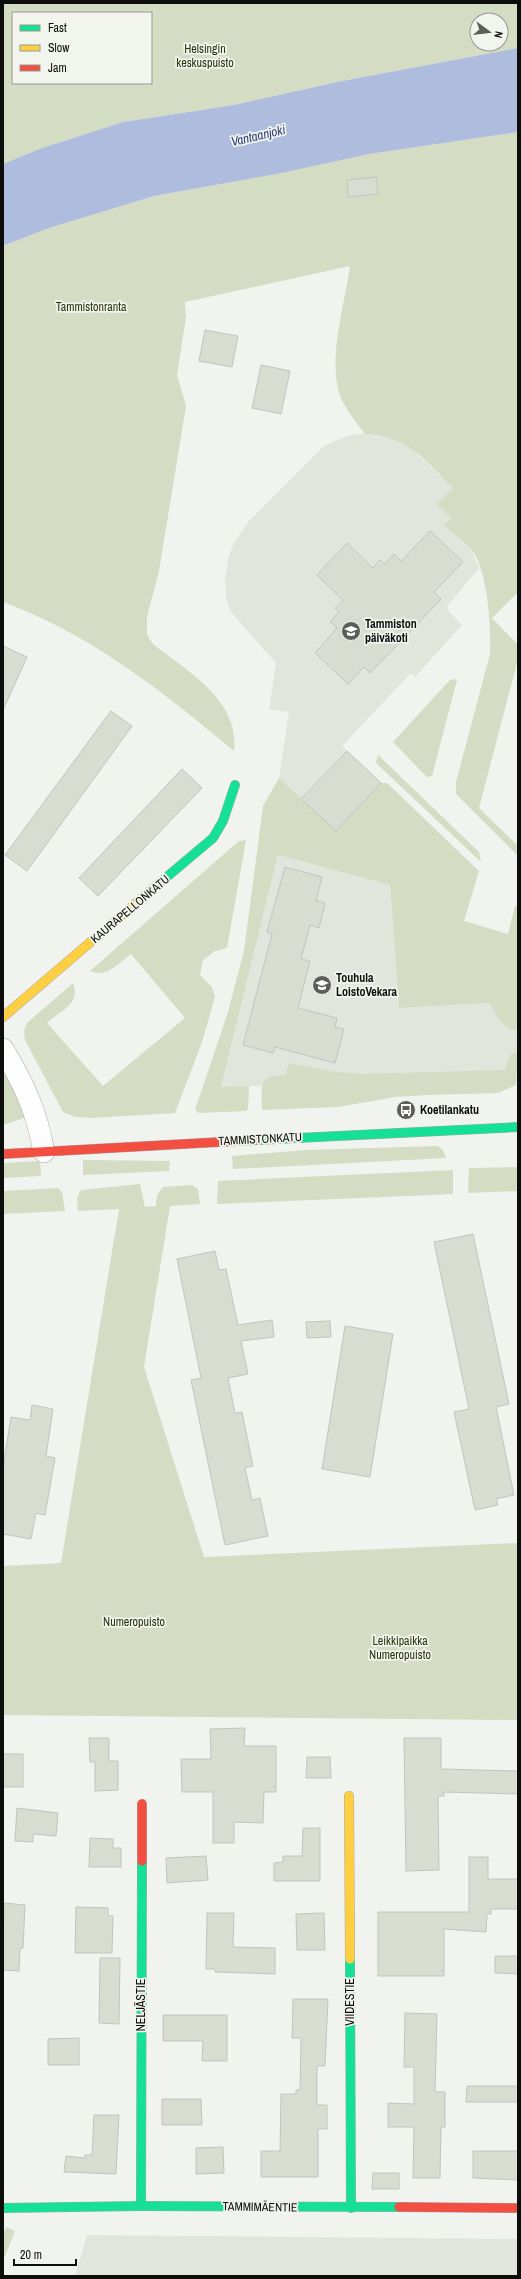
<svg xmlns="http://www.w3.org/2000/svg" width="521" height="2279" font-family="'Archivo Narrow',sans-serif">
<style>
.built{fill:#e2e5dc}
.green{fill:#d4dcc3;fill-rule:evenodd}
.water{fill:#aebcdd}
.building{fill:#d9dcd0;stroke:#c3c4c2}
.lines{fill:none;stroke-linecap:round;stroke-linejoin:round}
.street-casing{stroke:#a8a9a6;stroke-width:22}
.fast-casing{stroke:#a8a9a6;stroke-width:10}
.slow-casing{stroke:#a8a9a6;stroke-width:10}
.jam-casing{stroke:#a8a9a6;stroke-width:10}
.street{stroke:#fdfdfd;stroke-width:21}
.fast{stroke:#16e098;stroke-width:9}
.slow{stroke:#ffcf43;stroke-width:9}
.jam{stroke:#f24e42;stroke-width:9}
.labels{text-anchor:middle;stroke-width:3.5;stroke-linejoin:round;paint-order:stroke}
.park-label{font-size:12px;fill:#2a330a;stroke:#f2f4ee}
.poi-label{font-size:12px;font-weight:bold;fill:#0d0e0c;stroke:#f2f4ee;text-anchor:start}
.street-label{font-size:12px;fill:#0d0e0c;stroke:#f2f4ee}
.water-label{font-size:13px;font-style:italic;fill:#2b3e7a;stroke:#f2f4ee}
</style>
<rect width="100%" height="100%" fill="#f1f3ef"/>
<!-- built -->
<g class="built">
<polygon points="365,434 395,439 410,447 453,488 452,518 467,545 472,551 479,568 446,608 462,625 415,677 411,673 342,746 381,783 336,831 279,778 289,712 269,709 276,663 231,612 226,598 225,581 228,559 233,545 249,521 324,446 349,435"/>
<polygon points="278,855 390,885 399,1008 518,1001 518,1063 513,1070 221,1088"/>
<polygon points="87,2235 518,2239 518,2276 75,2276"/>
</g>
<!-- green -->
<g class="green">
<path d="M 3,3 L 518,3 L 518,48 L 342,81 L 234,105 L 123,122 L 39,149 L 3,164 ZM 13,13 L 151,13 L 151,83 L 13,83 ZM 477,20 L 501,20 L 501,44 L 477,44 Z"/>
<path d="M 518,132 L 518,592 L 492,618 L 518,645 L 518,659 L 479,808 L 518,846 L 518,856 L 456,794 L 456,782 L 490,654 C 491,627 488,572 472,550 C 464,541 453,533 444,525 L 451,518 L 437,504 L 453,488 C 423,459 410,437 365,434 C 358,425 350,415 344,404 C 324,369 345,305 350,266 L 185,302 L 186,317 L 177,375 L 186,406 L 159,571 L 147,617 L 147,635 L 153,644 C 188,672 240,700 234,751 C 162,691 92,635 3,602 L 3,246 L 46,229 L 154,196 L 282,173 L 369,154 Z"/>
<polygon points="453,679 457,680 432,776 427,777 393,742 449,681"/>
<polygon points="378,755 479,852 481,862 376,763"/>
<path d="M 279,778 L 336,831 L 381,783 L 387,783 L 479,871 L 464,921 L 508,934 L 515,906 L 518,905 L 518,1030 C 501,1029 497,1016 490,1003 L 399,1008 L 390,885 L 278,855 L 221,1087 L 249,1086 L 248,1109 L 246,1111 L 199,1113 L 195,1110 L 228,1012 L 244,951 L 263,806 Z"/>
<path d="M 246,840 L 227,948 L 215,951 L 203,960 L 200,975 L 212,987 L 215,997 L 202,1042 L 175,1113 L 92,1118 L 75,1117 L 63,1112 L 25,1040 L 24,1031 L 27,1023 L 73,983 C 81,1004 62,1009 47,1023 L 103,1086 L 185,1018 L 131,954 C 117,964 108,978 90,971 L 239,841 Z"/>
<path d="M 514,1053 L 518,1053 L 516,1085 L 498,1093 L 427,1095 L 395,1097 L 338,1107 L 262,1110 C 262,1087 257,1075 285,1075 L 289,1063 L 335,1072 L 363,1074 L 505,1070 L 510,1055 Z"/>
<polygon points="3,1075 9,1075 27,1117 3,1125"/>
<polygon points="438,1146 443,1150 446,1158 233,1169 232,1156 305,1150"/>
<polygon points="83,1160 170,1161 169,1171 83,1175"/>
<polygon points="40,1161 41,1176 3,1178 3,1163"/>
<polygon points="518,1167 518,1191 468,1193 469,1168"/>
<polygon points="453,1170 453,1194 217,1204 218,1181"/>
<polygon points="140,1184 145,1207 156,1206 157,1195 163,1187 192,1185 198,1189 200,1204 170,1206 144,1367 204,1557 518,1543 518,1720 3,1715 3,1566 61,1563 119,1209 78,1211 77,1198 81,1190"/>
<polygon points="58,1188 62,1192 65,1211 3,1214 3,1191"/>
<polygon points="6,2227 15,2231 3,2261 3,2235"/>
</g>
<!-- water -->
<polygon class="water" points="518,48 518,132 369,154 282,173 154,196 46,229 3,246 3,164 39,149 123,122 234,105 342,81"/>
<!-- building -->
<g class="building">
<polygon points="376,177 378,194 348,197 347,180"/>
<polygon points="205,330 238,336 232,367 199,361"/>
<polygon points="261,365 290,371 281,414 252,408"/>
<polygon points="430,531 463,562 434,592 441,599 408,634 370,673 364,667 348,684 315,653 337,628 330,622 339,612 335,608 343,600 317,575 347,543 373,568 380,560 385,564 394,554 401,561"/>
<polygon points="3,646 27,657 3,710"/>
<polygon points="111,711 132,726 27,871 5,855"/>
<polygon points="347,751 381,783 336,831 301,799"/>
<polygon points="182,769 202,788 98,896 79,878"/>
<polygon points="285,867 322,877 316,901 325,903 319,928 310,925 301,959 310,961 298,1008 337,1018 335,1027 344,1029 335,1063 275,1047 273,1053 243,1045 272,934 267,932"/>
<polygon points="473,1234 509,1404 496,1407 514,1495 496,1499 498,1505 475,1510 454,1412 469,1409 434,1242"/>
<polygon points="215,1251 219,1270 226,1269 238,1325 272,1320 274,1337 241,1341 248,1374 228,1378 235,1413 242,1412 253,1466 245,1468 252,1500 260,1498 268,1536 225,1545 191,1380 201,1378 177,1259"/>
<polygon points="330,1321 331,1337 307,1338 306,1322"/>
<polygon points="345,1326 393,1334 370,1477 322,1469"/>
<polygon points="32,1405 53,1409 46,1456 55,1458 45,1515 36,1513 31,1539 3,1534 3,1467 11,1417 30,1420"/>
<polygon points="245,1728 244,1746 276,1746 276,1792 264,1792 263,1823 234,1822 234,1843 213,1843 213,1792 182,1792 181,1759 211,1759 210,1729"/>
<polygon points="89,1738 109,1738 109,1761 118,1761 118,1790 95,1791 95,1762 90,1762"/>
<polygon points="404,1738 441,1738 441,1769 518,1771 518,1794 444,1792 444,1796 438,1796 439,1870 406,1871"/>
<rect x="3" y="1754" width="20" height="33"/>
<polygon points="307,1757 330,1757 331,1778 306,1778"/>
<polygon points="17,1808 58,1813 56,1836 33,1834 33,1842 15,1841"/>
<polygon points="303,1828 320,1828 320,1881 274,1881 274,1863 283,1862 283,1856 302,1856"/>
<polygon points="90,1838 113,1839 113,1848 121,1848 121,1867 89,1867"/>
<polygon points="206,1856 208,1880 167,1883 166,1858"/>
<polygon points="469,1857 488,1857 488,1879 518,1879 518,1909 491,1909 491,1914 487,1914 486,1932 444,1929 444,1976 378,1976 378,1912 469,1912"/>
<polygon points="4,1903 25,1905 23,1948 20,1948 19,1971 3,1970"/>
<polygon points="76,1907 108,1908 108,1916 113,1916 112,1953 75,1953"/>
<polygon points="207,1913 234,1913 233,1947 275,1948 275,1974 215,1972 215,1969 206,1969"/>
<polygon points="324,1913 325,1950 297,1950 296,1914"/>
<polygon points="495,1956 518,1956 518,1974 495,1973"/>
<polygon points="100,1958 120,1958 119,2024 99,2023"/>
<polygon points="293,1999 328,1999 325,2066 317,2066 317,2105 327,2105 327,2129 318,2129 318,2177 261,2177 261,2151 280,2151 281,2094 296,2094 296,2090 300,2090 301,2038 292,2038"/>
<polygon points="405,2013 437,2014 435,2092 445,2092 445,2127 441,2127 440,2178 413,2178 414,2127 388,2127 388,2103 414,2104 414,2067 404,2067"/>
<polygon points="163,2015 227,2015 227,2061 202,2061 203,2041 163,2041"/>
<polygon points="79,2038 79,2065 48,2065 48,2039"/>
<polygon points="467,2086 518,2086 518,2102 466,2102"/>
<polygon points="162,2099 201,2099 202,2125 162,2125"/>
<polygon points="94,2115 119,2115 116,2174 64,2172 66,2156 85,2158 85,2155 92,2155"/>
<polygon points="223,2147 224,2173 196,2174 196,2148"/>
<polygon points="473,2151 518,2151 518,2180 473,2178"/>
<polygon points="373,2173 399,2173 399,2189 372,2189"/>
</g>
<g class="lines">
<defs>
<path id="street" d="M 3,1049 C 24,1084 37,1112 44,1152"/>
<g id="fast">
<polyline points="156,886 213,838 223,821 235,785"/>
<polyline points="257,1140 518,1127"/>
<polyline points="350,1959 351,2208"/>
<polyline points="141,2206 142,1861"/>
<polyline points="3,2208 141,2206 399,2207"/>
</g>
<g id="slow">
<polyline points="3,1017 156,886"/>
<polyline points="349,1796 350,1959"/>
</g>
<g id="jam">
<polyline points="3,1154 257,1140"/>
<polyline points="142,1861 142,1804"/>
<polyline points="399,2207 518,2208"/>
</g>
</defs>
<!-- street casing -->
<use href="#street" class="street-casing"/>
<!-- fast casing -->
<use href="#fast" class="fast-casing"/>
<!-- slow casing -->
<use href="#slow" class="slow-casing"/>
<!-- jam casing -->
<use href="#jam" class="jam-casing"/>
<!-- street -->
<use href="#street" class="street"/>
<!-- fast -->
<use href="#fast" class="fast"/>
<!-- slow -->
<use href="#slow" class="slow"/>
<!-- jam -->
<use href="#jam" class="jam"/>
</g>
<!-- icons -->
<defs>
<symbol id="school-disc" viewBox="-11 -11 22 22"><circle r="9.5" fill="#5d5e5b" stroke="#f2f4ee"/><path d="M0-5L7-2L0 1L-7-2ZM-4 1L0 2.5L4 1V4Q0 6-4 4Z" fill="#fff"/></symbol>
<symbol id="bus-disc" viewBox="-11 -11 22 22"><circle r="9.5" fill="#5d5e5b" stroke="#f2f4ee"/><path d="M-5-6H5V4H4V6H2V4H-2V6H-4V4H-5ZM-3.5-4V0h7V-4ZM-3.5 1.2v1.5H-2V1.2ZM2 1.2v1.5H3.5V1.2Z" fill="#fff"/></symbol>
</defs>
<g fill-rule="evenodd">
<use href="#school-disc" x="340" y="620" width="22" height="22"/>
<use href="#school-disc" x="311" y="974" width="22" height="22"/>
<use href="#bus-disc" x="395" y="1099" width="22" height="22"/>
</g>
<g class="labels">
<!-- park labels -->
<g class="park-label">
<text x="205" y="53">Helsingin<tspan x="205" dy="14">keskuspuisto</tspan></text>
<text x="91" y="311">Tammistonranta</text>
<text x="134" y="1626">Numeropuisto</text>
<text x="400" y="1645">Leikkipaikka<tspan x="400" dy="14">Numeropuisto</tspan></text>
</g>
<!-- poi labels -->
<g class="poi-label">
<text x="365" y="628">Tammiston<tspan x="365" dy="14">päiväkoti</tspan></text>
<text x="336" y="982">Touhula<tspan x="336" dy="14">LoistoVekara</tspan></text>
<text x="420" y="1114">Koetilankatu</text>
</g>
<!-- street labels -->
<g class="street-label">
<text transform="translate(130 909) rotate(-40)" y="4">KAURAPELLONKATU</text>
<text transform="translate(260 1139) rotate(-3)" y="4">TAMMISTONKATU</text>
<text transform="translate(350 2002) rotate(-90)" y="4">VIIDESTIE</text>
<text transform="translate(141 2005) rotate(-90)" y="4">NELJÄSTIE</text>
<text transform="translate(260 2207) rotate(1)" y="4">TAMMIMÄENTIE</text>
</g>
<!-- water labels -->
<g class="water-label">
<text transform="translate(258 135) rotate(-13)" y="5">Vantaanjoki</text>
</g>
</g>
<!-- border -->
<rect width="521" height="2279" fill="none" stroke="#0d0e0c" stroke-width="8"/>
<!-- legend -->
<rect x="12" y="12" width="140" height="72" fill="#f2f4ee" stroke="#969894"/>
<rect x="20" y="25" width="20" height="6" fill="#16e098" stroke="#969894"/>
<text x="48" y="32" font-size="12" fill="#0d0e0c">Fast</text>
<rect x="20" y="45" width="20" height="6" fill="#ffcf43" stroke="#969894"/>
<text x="48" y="52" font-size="12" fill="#0d0e0c">Slow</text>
<rect x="20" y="65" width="20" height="6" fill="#f24e42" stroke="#969894"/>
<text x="48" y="72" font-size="12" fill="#0d0e0c">Jam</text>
<!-- north arrow -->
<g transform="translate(489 32) rotate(105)"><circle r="19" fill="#f2f4ee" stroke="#969894"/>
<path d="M0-3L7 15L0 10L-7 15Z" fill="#5d5e5b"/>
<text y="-6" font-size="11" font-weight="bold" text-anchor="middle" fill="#0d0e0c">N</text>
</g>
<!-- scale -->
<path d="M14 2259v6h62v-6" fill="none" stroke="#0d0e0c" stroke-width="2"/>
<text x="20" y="2259" font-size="12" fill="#0d0e0c" stroke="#f2f4ee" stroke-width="3" paint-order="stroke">20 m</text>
</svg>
